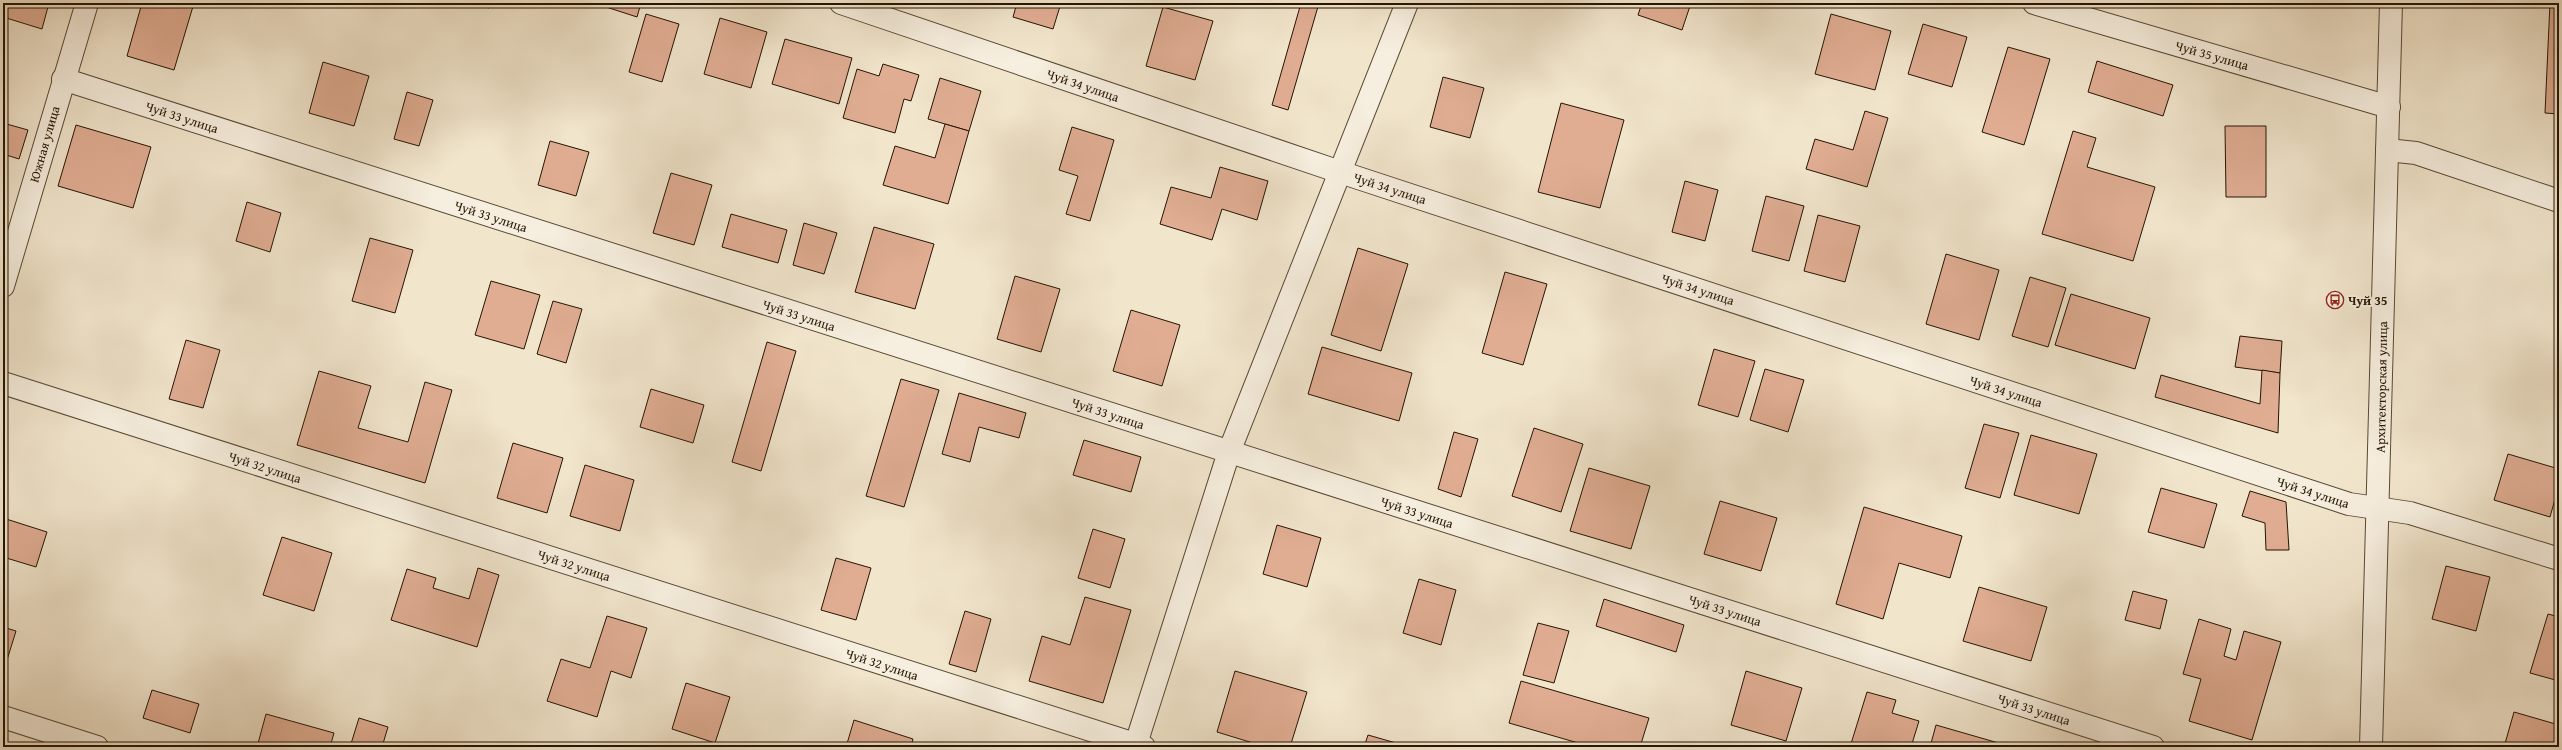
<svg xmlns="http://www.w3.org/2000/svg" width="2562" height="750" font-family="'Gentium Book Plus',serif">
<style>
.building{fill:#e0ad93;stroke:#251402}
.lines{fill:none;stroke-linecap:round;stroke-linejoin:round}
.minor-casing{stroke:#584834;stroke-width:24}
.minor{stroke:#f6eede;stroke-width:22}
.labels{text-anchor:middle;stroke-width:4;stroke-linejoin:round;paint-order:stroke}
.street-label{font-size:13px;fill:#251402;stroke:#f6eede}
.poi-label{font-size:13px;font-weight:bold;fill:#251402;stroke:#f6eede;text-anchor:start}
</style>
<rect width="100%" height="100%" fill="#f1e5cc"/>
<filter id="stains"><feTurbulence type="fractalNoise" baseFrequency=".005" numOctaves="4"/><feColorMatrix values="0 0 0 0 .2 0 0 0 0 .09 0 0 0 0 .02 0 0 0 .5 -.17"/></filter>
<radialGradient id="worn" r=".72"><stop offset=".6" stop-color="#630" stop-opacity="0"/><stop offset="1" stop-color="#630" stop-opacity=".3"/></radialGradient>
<!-- building -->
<g class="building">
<polygon points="3,3 49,3 42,29 3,17"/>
<polygon points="142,3 194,3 174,70 127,56"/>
<polygon points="471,3 490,3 489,8"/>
<polygon points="601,3 641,3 637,17 600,5"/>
<polygon points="1017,3 1061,3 1053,29 1013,17"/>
<polygon points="1301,3 1319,3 1288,110 1272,105"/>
<polygon points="1338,3 1355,3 1354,7"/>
<polygon points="1642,3 1691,3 1682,30 1638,15"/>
<polygon points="2550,3 2559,3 2559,114 2545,113"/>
<polygon points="1163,7 1213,21 1195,80 1146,66"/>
<polygon points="646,14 679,24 662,82 629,72"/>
<polygon points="1831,14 1891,31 1875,90 1815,74"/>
<polygon points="720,18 767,32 751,88 704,74"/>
<polygon points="1923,24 1967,37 1952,87 1908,74"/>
<polygon points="785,39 852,58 839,104 772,84"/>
<polygon points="2008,47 2050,59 2024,145 1982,132"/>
<polygon points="2097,61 2173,85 2163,116 2088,92"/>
<polygon points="323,62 369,76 354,126 309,113"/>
<polygon points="883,64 919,75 911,101 904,99 895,133 843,118 857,69 879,76"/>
<polygon points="1443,77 1484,88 1470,138 1430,127"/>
<polygon points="940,78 981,91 969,131 928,119"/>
<polygon points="407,92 433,100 419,146 394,139"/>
<polygon points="1561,103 1624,120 1600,208 1538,192"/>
<polygon points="1865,111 1888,118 1867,187 1806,169 1815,139 1853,150"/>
<polygon points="3,123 28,130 19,159 3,154"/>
<polygon points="945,124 969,131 948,204 883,185 895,146 935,158"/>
<polygon points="76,125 151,147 133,208 58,186"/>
<polygon points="2225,126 2266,126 2266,197 2226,197"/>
<polygon points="1072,127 1114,140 1090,221 1066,214 1078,176 1059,170"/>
<polygon points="2073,131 2096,138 2087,167 2155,187 2133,261 2042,234"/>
<polygon points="550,141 589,152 576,196 538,185"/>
<polygon points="1220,167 1268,181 1257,220 1222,209 1212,240 1160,224 1171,187 1211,198"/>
<polygon points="671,173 712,185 694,245 653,233"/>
<polygon points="1685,181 1718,190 1705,241 1672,232"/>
<polygon points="1766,196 1804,206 1789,261 1752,251"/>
<polygon points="247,202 281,213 270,252 236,241"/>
<polygon points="731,214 787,230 778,263 722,247"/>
<polygon points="1818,215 1860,226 1845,282 1804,271"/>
<polygon points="804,223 837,233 824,274 793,265"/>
<polygon points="874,227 934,244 915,309 855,292"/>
<polygon points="370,238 413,250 395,313 352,301"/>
<polygon points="1358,248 1408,264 1381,351 1331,335"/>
<polygon points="1946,254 1999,270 1979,340 1926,324"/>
<polygon points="1505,272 1547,284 1523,365 1482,353"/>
<polygon points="1015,276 1060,289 1041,352 997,339"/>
<polygon points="2030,277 2066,288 2048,347 2012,336"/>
<polygon points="491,281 540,295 524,349 475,335"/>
<polygon points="2071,294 2150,318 2135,369 2055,345"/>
<polygon points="553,301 582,309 566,363 537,354"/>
<polygon points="1131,310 1180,325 1162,386 1113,371"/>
<polygon points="2240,336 2282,341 2280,373 2235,367"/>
<polygon points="186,340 220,350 203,408 169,399"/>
<polygon points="767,342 796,351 761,471 732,462"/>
<polygon points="1322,347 1412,373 1399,421 1308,394"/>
<polygon points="1714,349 1755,361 1738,417 1698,405"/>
<polygon points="1765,369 1804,380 1788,432 1750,420"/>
<polygon points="2262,370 2280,373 2278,433 2155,397 2161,375 2260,404"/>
<polygon points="319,371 371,386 358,428 408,442 425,382 452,390 425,483 297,445"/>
<polygon points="901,379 939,390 904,507 866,496"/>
<polygon points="651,389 704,405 693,443 640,427"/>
<polygon points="959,393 1026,413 1019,438 979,427 970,462 942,454"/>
<polygon points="1984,424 2019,433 2000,498 1965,488"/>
<polygon points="1534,428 1583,444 1561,512 1512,496"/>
<polygon points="1454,432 1478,439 1461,497 1438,489"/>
<polygon points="2031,435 2097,454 2079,514 2014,495"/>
<polygon points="1084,440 1141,457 1131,492 1073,475"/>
<polygon points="513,443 563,458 547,513 497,498"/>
<polygon points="2508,454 2559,469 2559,485 2550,517 2494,500"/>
<polygon points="585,465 634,480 620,531 570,516"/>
<polygon points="1589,468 1650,486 1631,549 1570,531"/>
<polygon points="2161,488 2217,504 2204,548 2148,532"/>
<polygon points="2250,491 2286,502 2289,550 2266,550 2265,523 2242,516"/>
<polygon points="1720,501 1777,518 1761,571 1704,554"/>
<polygon points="1864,507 1962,536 1950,578 1899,563 1883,619 1836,604"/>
<polygon points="3,518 47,532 36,567 3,557"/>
<polygon points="1277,525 1321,538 1307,587 1263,574"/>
<polygon points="1093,529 1125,539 1110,588 1078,578"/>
<polygon points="282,537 332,553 314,611 263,595"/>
<polygon points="836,558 871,568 856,620 821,610"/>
<polygon points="2446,566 2490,577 2476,631 2432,619"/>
<polygon points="478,568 499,575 477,647 391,620 407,569 436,578 433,588 469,599"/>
<polygon points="1419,579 1456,590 1441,645 1403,633"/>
<polygon points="1979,587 2047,607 2031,661 1963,641"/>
<polygon points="2133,591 2167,600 2160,629 2125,620"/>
<polygon points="1085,597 1131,610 1103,703 1029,681 1042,636 1070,645"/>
<polygon points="1604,599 1684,625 1676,652 1596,626"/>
<polygon points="965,611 991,619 976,672 949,664"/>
<polygon points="2548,614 2559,617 2559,681 2530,673"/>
<polygon points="607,616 647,628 631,678 611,671 597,717 547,701 561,659 590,668"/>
<polygon points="2199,619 2231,629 2224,656 2236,660 2244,631 2281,642 2252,740 2189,721 2201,679 2183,674"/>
<polygon points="1538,623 1569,631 1554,683 1523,675"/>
<polygon points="3,627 16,631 3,673"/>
<polygon points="1235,671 1307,692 1290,747 1266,747 1217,732"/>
<polygon points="1746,671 1802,688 1786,741 1731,725"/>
<polygon points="1521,681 1649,718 1640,747 1592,747 1509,723"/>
<polygon points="686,683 730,697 715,743 672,729"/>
<polygon points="152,690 199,704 190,733 143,718"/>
<polygon points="1867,692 1896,700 1892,713 1919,721 1911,747 1850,747"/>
<polygon points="2514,712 2559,725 2559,747 2504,747"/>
<polygon points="266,714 334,733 330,747 257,747"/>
<polygon points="359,718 388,727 382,747 350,747"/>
<polygon points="854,720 913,739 911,747 846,747"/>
<polygon points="1936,725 2002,744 2001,747 1930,747"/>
<polygon points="1368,735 1410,747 1364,747"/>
</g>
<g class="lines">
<defs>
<g id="minor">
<polyline points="841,3 1340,172 2349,504 2410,513 2559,559"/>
<polyline points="2034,3 2389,107"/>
<polyline points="63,79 2153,747"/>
<polyline points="2387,150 2416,153 2559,201"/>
<polyline points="3,286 87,3"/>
<polyline points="3,383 1144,747"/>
<polyline points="3,717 97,747"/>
<polyline points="1135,747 1229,452 1407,3"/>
<polyline points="2371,747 2391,3"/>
</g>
</defs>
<!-- minor casing -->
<use href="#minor" class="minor-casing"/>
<!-- minor -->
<use href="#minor" class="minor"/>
</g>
<!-- icons -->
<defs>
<symbol id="bus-ring" viewBox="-11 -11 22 22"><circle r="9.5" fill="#f6eede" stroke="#8f2418" stroke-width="1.5"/><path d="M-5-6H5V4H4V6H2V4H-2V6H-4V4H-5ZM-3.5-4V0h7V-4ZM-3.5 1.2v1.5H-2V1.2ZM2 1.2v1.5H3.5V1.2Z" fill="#8f2418"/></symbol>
</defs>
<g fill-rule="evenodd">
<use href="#bus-ring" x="2325" y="290" width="20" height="20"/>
</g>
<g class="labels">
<!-- street labels -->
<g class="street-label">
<text transform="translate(2212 55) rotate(16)" y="5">Чуй 35 улица</text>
<text transform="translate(1083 85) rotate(19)" y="5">Чуй 34 улица</text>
<text transform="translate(182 117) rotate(18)" y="5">Чуй 33 улица</text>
<text transform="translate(44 144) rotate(-74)" y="5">Южная улица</text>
<text transform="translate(1390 188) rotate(18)" y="5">Чуй 34 улица</text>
<text transform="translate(491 216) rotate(18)" y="5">Чуй 33 улица</text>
<text transform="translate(1698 289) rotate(18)" y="5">Чуй 34 улица</text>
<text transform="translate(799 315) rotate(18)" y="5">Чуй 33 улица</text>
<text transform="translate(2381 387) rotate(-89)" y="5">Архитекторская улица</text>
<text transform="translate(2006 391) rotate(18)" y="5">Чуй 34 улица</text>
<text transform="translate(1108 413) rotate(18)" y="5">Чуй 33 улица</text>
<text transform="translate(265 467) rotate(18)" y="5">Чуй 32 улица</text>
<text transform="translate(2313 492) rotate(18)" y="5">Чуй 34 улица</text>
<text transform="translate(1417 512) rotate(18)" y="5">Чуй 33 улица</text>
<text transform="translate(574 565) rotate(18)" y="5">Чуй 32 улица</text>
<text transform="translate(1725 610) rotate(18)" y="5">Чуй 33 улица</text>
<text transform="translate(882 664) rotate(18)" y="5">Чуй 32 улица</text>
<text transform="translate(2034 709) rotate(18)" y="5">Чуй 33 улица</text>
</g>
<!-- poi labels -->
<g class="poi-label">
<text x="2348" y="305">Чуй 35</text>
</g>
</g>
<!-- margin -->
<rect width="2562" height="750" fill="none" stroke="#f1e5cc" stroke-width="16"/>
<rect x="4" y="4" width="2554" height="742" fill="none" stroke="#251402" stroke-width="2"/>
<rect x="8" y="8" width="2546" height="734" fill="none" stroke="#251402"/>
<rect width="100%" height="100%" filter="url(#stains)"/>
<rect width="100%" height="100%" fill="url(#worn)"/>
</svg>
